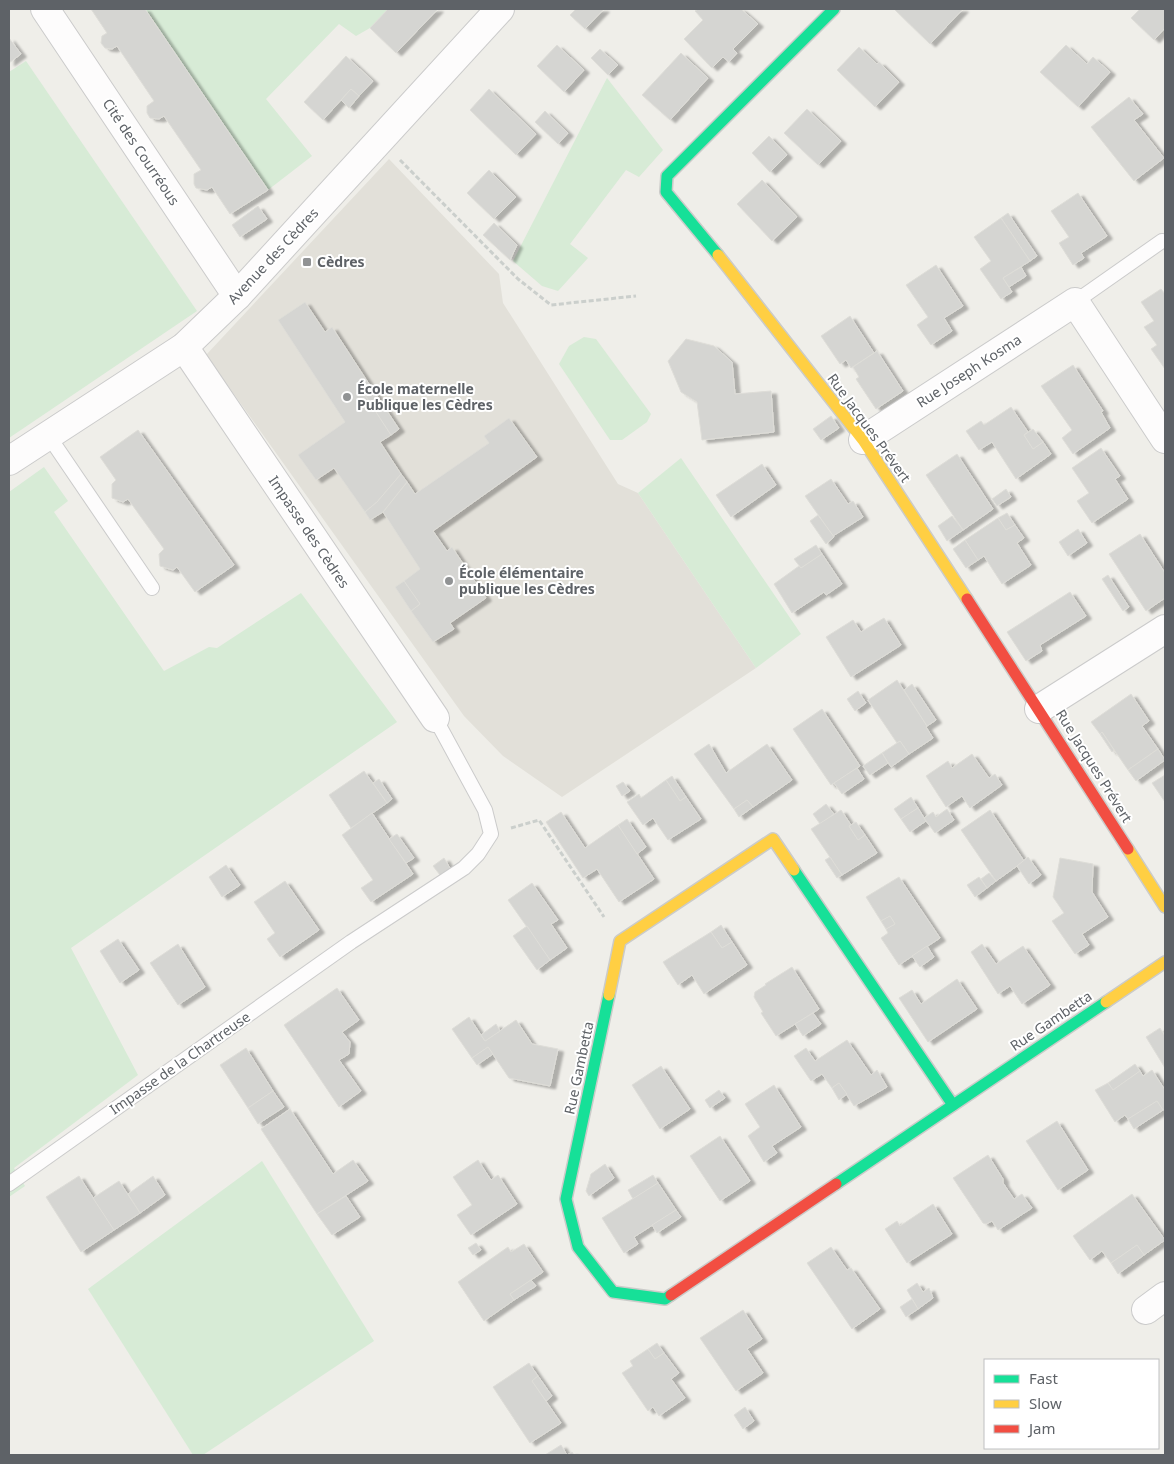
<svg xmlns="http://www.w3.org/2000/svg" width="1174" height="1464" font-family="'Noto Sans',sans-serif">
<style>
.education{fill:#e2e0d9}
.green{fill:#d7ebd6}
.building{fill:#d5d5d2;stroke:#deddd8;filter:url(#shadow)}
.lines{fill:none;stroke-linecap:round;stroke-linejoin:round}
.lane-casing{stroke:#cbcbcb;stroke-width:16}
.street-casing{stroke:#cbcbcb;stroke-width:30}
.fast-casing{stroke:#cbcbc9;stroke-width:14}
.slow-casing{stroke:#cbcbc9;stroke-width:14}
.jam-casing{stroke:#cbcbc9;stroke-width:14}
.path{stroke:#cbcfcc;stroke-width:3;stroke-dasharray:5 2.5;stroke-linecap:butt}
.lane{stroke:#fdfcfc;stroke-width:14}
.street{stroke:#fdfcfc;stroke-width:28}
.fast{stroke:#16e098;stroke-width:11}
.slow{stroke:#ffcf43;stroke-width:11}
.jam{stroke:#f24e42;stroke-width:11}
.poi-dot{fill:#919394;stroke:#fff;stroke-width:2}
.labels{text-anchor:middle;stroke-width:4;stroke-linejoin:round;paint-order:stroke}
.street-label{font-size:14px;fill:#5e6267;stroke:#fff}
.poi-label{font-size:14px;font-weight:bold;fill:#5e6267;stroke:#fff;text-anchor:start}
</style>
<defs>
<filter id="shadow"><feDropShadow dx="5.5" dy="3" stdDeviation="1" flood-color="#0004"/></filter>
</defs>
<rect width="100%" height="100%" fill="#efeee9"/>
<!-- education -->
<polygon class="education" points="389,159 499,274 503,303 618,484 638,493 756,668 562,797 503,756 464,716 206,355"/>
<!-- green -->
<g class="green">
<polygon points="145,9 388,9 370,28 356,36 339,24 266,99 312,156 268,190"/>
<polygon points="26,61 197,311 9,438 9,72"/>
<polygon points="607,78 663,150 639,177 626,170 570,244 588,258 558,291 542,286 513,261"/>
<polygon points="584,337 596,339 651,414 647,422 622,440 610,440 559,364 569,346"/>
<polygon points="681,458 801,634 756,668 638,493"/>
<polygon points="44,467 68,501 54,512 164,671 209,647 217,648 301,593 397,722 71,948 138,1075 14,1168 25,1186 9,1197 9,492"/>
<polygon points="262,1161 374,1341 203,1455 193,1455 88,1289"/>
</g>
<!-- building -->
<g class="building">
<polygon points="91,9 145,9 268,190 230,214 212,187 207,190 196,188 194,184 194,174 201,170 164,116 159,119 150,118 147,113 147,106 154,101 117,46 112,49 105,48 101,43 102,36 107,33"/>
<polygon points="388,9 438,9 396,53 370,28"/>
<polygon points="576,9 604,9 585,29 570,15"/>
<polygon points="698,9 741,9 758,24 733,49 737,53 729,62 723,57 712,68 684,39 703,20 695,11"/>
<polygon points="894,9 963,9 930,44"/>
<polygon points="1140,9 1165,9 1165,28 1154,40 1131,18"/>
<polygon points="9,38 21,54 9,63"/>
<polygon points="557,45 584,70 564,92 537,66"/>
<polygon points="1066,45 1087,64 1093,57 1110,72 1078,107 1040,72"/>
<polygon points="859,47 877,64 879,62 899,82 875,107 837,70"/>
<polygon points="600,49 618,65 608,75 591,58"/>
<polygon points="681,53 708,78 670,120 642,95"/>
<polygon points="346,56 373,81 359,96 351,89 323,120 304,102"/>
<polygon points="351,89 359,96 349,108 341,100"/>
<polygon points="489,89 536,134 516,155 470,110"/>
<polygon points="1129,97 1143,114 1134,120 1164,158 1134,181 1091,127"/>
<polygon points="807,109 841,141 818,165 784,133"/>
<polygon points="545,111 568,133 558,144 535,122"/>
<polygon points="769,136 787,155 770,172 752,153"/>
<polygon points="489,170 516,197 494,219 467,193"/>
<polygon points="762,180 797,217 772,241 737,204"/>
<polygon points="1078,193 1107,236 1081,253 1084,258 1073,265 1059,243 1069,237 1051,211"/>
<polygon points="258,206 267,219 240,237 232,225"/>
<polygon points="1008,213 1037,256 1030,261 1001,218"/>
<polygon points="1001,218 1030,261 1003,278 1012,292 1001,299 980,269 991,261 974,237"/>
<polygon points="494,223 517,245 510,260 483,235"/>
<polygon points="936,265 963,306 944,318 952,331 931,345 917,325 928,317 906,285"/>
<polygon points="1021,267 1026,276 1009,287 1003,278"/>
<polygon points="1161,289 1165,294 1165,369 1151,349 1157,345 1144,327 1154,321 1141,302"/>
<polygon points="305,302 325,332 332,327 373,390 365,395 391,435 380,442 401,474 377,502 365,512 334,468 316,480 298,455 345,422 278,320"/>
<polygon points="850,316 874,353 851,368 846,360 840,364 821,336"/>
<polygon points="686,339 714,346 732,362 735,394 771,391 774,432 702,440 697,402 681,392 668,361"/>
<polygon points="877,351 903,391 876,409 856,379 859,377 853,367"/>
<polygon points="1073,365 1103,411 1101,412 1110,428 1073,454 1062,438 1072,430 1041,386"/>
<polygon points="373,390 399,429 391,435 365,395"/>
<polygon points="1011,407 1028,432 1024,435 1033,449 1043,442 1051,454 1016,479 992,442 979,450 966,431 981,421 984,425"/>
<polygon points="831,416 839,428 821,440 813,429"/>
<polygon points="509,418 537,457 433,531 447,551 452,547 486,598 450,623 454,629 433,642 411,611 420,604 404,581 420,569 383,512 407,482 415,494 489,443 484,436"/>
<polygon points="1033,429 1043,442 1033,449 1024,435"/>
<polygon points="138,430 234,565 195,592 177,567 173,570 160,566 159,554 164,549 128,499 123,502 112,498 112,484 116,480 100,457"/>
<polygon points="1101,448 1120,476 1115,479 1128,499 1092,523 1077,501 1089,493 1072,468"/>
<polygon points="957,454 993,509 963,530 926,475"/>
<polygon points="762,464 776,485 731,517 716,495"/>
<polygon points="401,474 407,482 383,512 370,520 365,512 377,502"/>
<polygon points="831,479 848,504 853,501 863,517 833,536 805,496"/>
<polygon points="1006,489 1011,497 997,506 992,499"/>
<polygon points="1007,513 1015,525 1006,530 998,518"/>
<polygon points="818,515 834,537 826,544 810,521"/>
<polygon points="952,516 963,530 947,541 938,526"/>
<polygon points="998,518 1006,530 1015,525 1024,538 1017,543 1031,565 1002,584 984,556 978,560 965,540"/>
<polygon points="1078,529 1087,543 1068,556 1059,542"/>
<polygon points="1140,534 1165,573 1165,598 1146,611 1109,554"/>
<polygon points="965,540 978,560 966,568 953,549"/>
<polygon points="816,545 822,554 801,568 794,559"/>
<polygon points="822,554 842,584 826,595 824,592 792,613 774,584 799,566 801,568"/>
<polygon points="1108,575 1129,607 1123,611 1102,579"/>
<polygon points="404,581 420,604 411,611 395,587"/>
<polygon points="1070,592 1086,616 1040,645 1042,651 1026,661 1007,632"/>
<polygon points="884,618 901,645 851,677 826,637 853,620 861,632"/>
<polygon points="897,680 927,726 926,727 933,738 909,754 900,741 897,743 868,700"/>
<polygon points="912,684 936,720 927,726 904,690"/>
<polygon points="858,691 866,703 855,711 847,699"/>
<polygon points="1131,694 1149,721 1142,726 1158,749 1128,770 1102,732 1100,734 1091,722"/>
<polygon points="822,709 860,766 831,785 793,729"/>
<polygon points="1102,732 1114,750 1112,752 1100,734"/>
<polygon points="900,741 909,754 891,767 882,753"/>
<polygon points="709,744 726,773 767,744 792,780 753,807 747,800 734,809 694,754"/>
<polygon points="1158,749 1165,760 1136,781 1128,770"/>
<polygon points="882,753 888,763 870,775 863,766"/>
<polygon points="972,754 989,778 995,774 1002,785 970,808 962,796 946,807 926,776 948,761 952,768"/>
<polygon points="857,768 864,779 842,794 834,783"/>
<polygon points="364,771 387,803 351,828 329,795"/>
<polygon points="1165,775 1165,802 1152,783"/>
<polygon points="672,776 686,797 680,801 666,780"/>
<polygon points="379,779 392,799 387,803 373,783"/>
<polygon points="666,780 680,801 686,797 701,819 668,840 653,818 643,825 627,802 639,794 641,798"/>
<polygon points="623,782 630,791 622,796 616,786"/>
<polygon points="911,797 918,808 901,819 894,809"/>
<polygon points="747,800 753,807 739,817 734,809"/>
<polygon points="826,804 834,814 820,824 813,814"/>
<polygon points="918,808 926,821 910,832 901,819"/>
<polygon points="947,809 954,820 935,833 924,818 933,812 936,817"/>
<polygon points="841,810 851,825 849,826 858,840 865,835 877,853 842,875 811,829"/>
<polygon points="990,810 1024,861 996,881 961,830"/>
<polygon points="561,812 585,848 618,825 654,879 619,902 597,869 583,878 546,822"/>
<polygon points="372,813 413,874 371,902 361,888 373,880 342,835"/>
<polygon points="627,819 646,847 637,854 618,825"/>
<polygon points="856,822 865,835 858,840 849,826"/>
<polygon points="397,834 414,858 406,863 389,839"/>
<polygon points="830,857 842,875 837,878 825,860"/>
<polygon points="1028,857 1041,875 1029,884 1017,866"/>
<polygon points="444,858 450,868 440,875 433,866"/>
<polygon points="1060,858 1093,864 1092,892 1108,917 1082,934 1089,945 1075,954 1052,921 1064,913 1053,897"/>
<polygon points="226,865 240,885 222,897 209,877"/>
<polygon points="989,873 996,881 987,888 981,879"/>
<polygon points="899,877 940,938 899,965 881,938 888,933 886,929 895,924 890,916 881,921 866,897"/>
<polygon points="979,877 987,888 975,897 967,885"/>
<polygon points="285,881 319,930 280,957 267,939 275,933 254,902"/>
<polygon points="532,883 558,920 551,924 567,948 550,960 508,900"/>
<polygon points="890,916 895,924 886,929 881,921"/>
<polygon points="721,925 732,942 722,948 711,932"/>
<polygon points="527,926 550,960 537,970 513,936"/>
<polygon points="711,932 722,948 732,942 747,965 704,994 692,975 678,985 663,962"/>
<polygon points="118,939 139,970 120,983 100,951"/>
<polygon points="178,944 205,987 178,1005 150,963"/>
<polygon points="982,944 996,964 1023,946 1050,985 1022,1004 1010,986 998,994 971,952"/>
<polygon points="927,946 934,957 920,967 912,956"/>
<polygon points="792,967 819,1009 776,1036 761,1013 763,1012 754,997 755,992 766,985 765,984"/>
<polygon points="957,979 977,1009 928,1042 899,998 912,990 921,1004"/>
<polygon points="337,988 359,1020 342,1032 350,1042 349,1054 339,1060 361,1091 339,1107 284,1025"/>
<polygon points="813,1013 821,1024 803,1036 795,1024"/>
<polygon points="469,1017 485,1041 516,1020 532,1044 558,1049 550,1086 509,1078 488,1047 472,1058 452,1029"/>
<polygon points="496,1024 500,1031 485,1041 481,1035"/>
<polygon points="1160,1028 1165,1036 1165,1068 1146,1037"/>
<polygon points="847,1040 871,1075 877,1070 887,1087 854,1106 839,1083 832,1088 822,1074 811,1081 794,1056 806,1048 815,1061"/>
<polygon points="488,1047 493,1054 477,1065 472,1058"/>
<polygon points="246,1048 273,1091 248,1108 220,1065"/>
<polygon points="1135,1064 1140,1071 1113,1090 1108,1083"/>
<polygon points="661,1066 690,1109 660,1129 632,1085"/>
<polygon points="1152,1070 1165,1090 1165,1109 1163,1110 1157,1101 1128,1119 1125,1115 1115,1122 1095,1090 1108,1083 1113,1090 1140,1071 1143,1076"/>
<polygon points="839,1083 847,1094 839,1100 832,1088"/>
<polygon points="774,1085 801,1127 772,1146 777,1153 764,1162 748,1136 760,1127 745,1104"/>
<polygon points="719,1090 725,1098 710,1108 705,1100"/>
<polygon points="273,1091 284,1107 258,1124 248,1108"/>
<polygon points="1157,1101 1163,1110 1134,1129 1128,1119"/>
<polygon points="290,1109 333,1174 353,1160 368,1181 317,1214 261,1129"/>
<polygon points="1057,1121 1088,1170 1058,1190 1026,1141"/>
<polygon points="720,1136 750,1181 720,1201 690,1156"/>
<polygon points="988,1155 1003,1179 1003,1183 1014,1199 1022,1194 1032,1208 998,1230 992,1221 986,1224 983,1223 953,1178"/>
<polygon points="478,1160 491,1180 498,1175 517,1204 471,1235 457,1215 472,1205 453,1177"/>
<polygon points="605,1164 614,1178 589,1196 586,1191 591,1174"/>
<polygon points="653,1175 658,1183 633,1199 628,1190"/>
<polygon points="79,1176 114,1230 81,1252 46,1197"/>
<polygon points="153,1176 165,1195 140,1213 128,1194"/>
<polygon points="119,1181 140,1213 114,1230 93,1198"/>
<polygon points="658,1183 676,1210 634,1237 638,1244 624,1253 602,1218"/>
<polygon points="1132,1194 1165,1240 1144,1255 1137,1245 1111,1263 1102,1251 1090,1260 1073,1236"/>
<polygon points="346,1196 360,1217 332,1235 317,1214"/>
<polygon points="933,1204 952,1234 907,1263 885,1229 897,1221 900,1226"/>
<polygon points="676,1210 681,1217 657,1233 652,1225"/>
<polygon points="476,1243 481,1250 473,1255 468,1248"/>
<polygon points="524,1244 543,1272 510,1294 514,1300 484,1321 458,1282 508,1247 511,1252"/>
<polygon points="1137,1245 1144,1255 1118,1274 1111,1263"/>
<polygon points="831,1247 847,1270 851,1268 880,1309 852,1329 807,1263"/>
<polygon points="531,1280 536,1286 514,1300 510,1294"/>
<polygon points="917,1283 923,1292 929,1288 933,1298 918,1309 907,1290"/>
<polygon points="912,1299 918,1309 906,1317 900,1307"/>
<polygon points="743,1310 762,1339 747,1349 763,1373 736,1391 700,1338"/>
<polygon points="657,1343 664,1353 655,1359 648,1349"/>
<polygon points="648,1349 655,1359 664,1353 679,1373 671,1379 685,1398 659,1416 653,1407 648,1411 622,1373 633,1366 630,1361"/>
<polygon points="529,1363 538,1376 532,1381 561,1423 530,1443 493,1387"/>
<polygon points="538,1376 552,1396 546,1401 532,1381"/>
<polygon points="745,1407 754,1421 743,1429 734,1415"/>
<polygon points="561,1445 567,1455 572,1452 574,1455 545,1455"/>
</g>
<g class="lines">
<defs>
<g id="lane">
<polyline points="1075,302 1162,241"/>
<polyline points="48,435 152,588"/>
<polyline points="9,1184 351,942 464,868 478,854 491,834 485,810 435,718"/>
</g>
<g id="street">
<polyline points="45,9 237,296"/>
<polyline points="184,347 435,718"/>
<polyline points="863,440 1075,302 1165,439"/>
<polyline points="9,461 184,347 237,296 500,9"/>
<polyline points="1039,709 1165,629"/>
<polyline points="1146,1310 1165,1296"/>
</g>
<g id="fast">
<polyline points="718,255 666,192 667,176 834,9"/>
<polyline points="794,870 953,1105"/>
<polyline points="609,995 566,1199 578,1247 613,1292 665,1299 671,1295"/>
<polyline points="836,1184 1106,1002"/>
</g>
<g id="slow">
<polyline points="718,255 863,440 967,599"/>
<polyline points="1128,849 1165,907"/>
<polyline points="609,995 620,941 773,839 794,870"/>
<polyline points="1106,1002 1165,962"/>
</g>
<g id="jam">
<polyline points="967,599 1128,849"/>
<polyline points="671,1295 836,1184"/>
</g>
</defs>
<!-- lane casing -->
<use href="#lane" class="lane-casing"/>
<!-- street casing -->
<use href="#street" class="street-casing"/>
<!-- fast casing -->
<use href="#fast" class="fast-casing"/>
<!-- slow casing -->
<use href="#slow" class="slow-casing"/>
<!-- jam casing -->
<use href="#jam" class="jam-casing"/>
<!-- path -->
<g class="path">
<polyline points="400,160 518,279 551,305 636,296"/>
<polyline points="511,828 539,820 604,917"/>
</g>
<!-- lane -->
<use href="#lane" class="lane"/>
<!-- street -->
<use href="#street" class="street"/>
<!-- fast -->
<use href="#fast" class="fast"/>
<!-- slow -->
<use href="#slow" class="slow"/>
<!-- jam -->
<use href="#jam" class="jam"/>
</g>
<!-- markers -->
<g class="poi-dot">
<rect x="302" y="257" width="10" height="10" rx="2.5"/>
<circle cx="347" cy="397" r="5"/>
<circle cx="449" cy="581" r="5"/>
</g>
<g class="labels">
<!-- street labels -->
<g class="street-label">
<text transform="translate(141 152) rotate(56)" y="5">Cité des Courréous</text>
<text transform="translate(273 256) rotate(-47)" y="5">Avenue des Cèdres</text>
<text transform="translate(969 371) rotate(-33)" y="5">Rue Joseph Kosma</text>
<text transform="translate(869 428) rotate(54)" y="5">Rue Jacques Prévert</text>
<text transform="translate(309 532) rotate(56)" y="5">Impasse des Cèdres</text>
<text transform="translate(1094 766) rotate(58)" y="5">Rue Jacques Prévert</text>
<text transform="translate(1051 1021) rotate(-34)" y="5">Rue Gambetta</text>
<text transform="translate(180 1063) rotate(-35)" y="5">Impasse de la Chartreuse</text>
<text transform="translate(579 1068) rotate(-78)" y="5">Rue Gambetta</text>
</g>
<!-- poi labels -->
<g class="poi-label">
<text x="317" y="267">Cèdres</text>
<text x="357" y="394">École maternelle<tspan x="357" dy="16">Publique les Cèdres</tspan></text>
<text x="459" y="578">École élémentaire<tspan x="459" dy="16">publique les Cèdres</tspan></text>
</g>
</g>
<!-- border -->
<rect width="1174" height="1464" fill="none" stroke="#5e6267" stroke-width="20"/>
<!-- legend -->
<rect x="984" y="1359" width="175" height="90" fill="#ffffff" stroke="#bfc0c2"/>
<rect x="994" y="1375" width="25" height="8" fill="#16e098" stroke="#bfc0c2"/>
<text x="1029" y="1384" font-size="15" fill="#5e6267">Fast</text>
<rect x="994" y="1400" width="25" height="8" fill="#ffcf43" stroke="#bfc0c2"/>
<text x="1029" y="1409" font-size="15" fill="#5e6267">Slow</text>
<rect x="994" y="1425" width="25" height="8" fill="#f24e42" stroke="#bfc0c2"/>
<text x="1029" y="1434" font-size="15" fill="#5e6267">Jam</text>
</svg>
